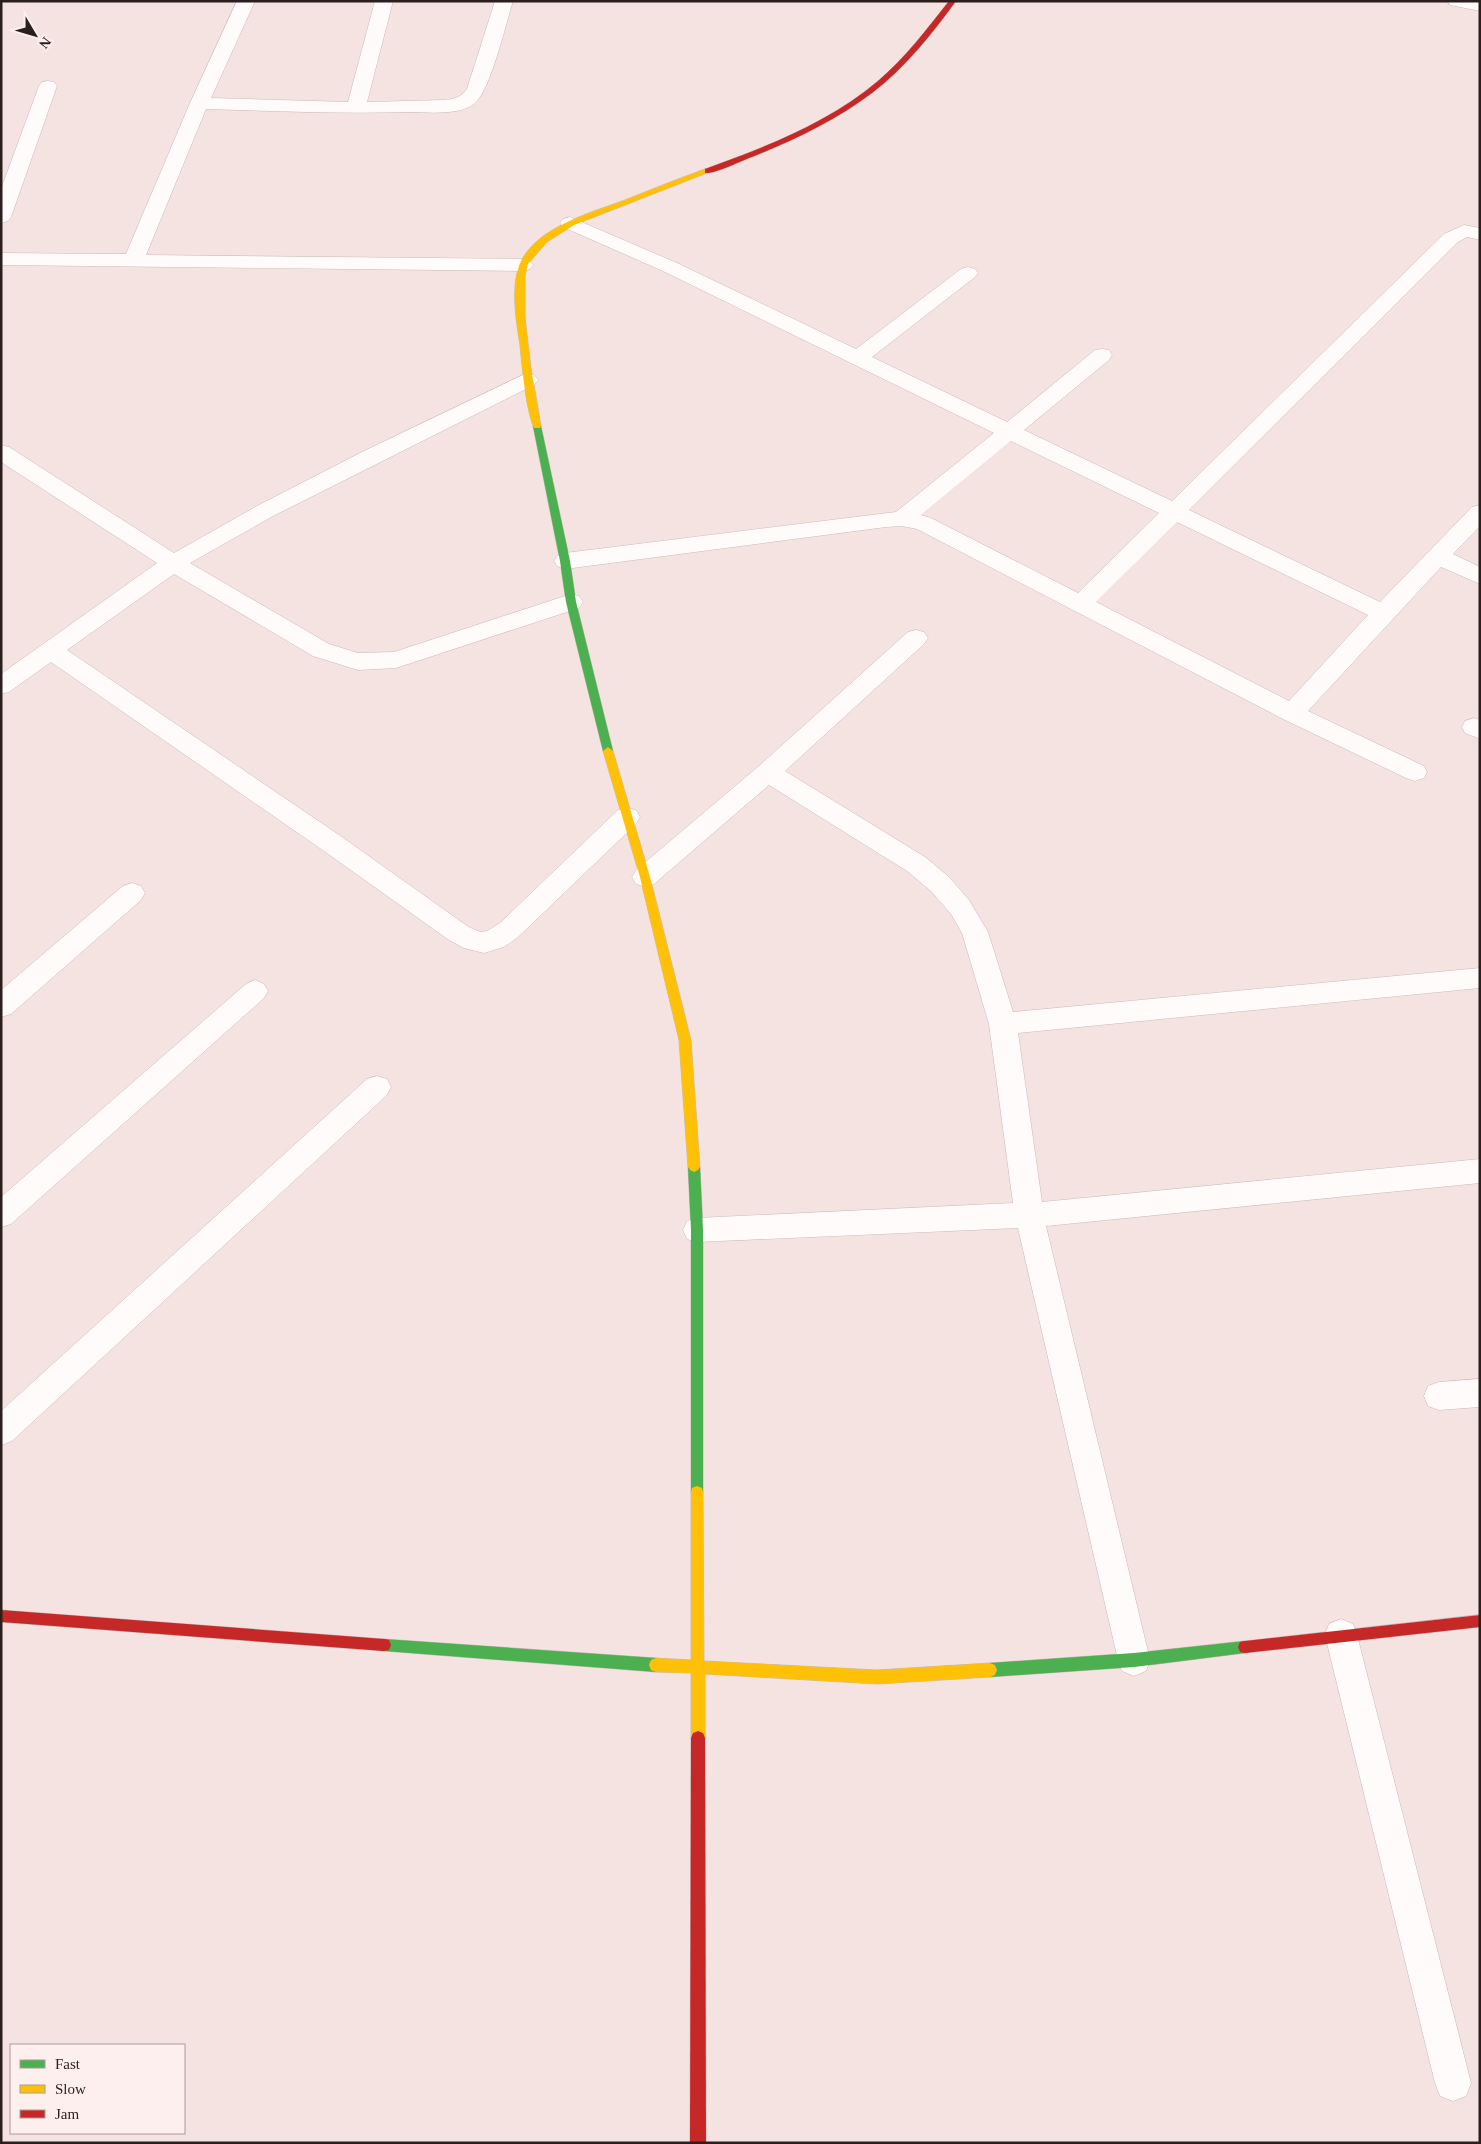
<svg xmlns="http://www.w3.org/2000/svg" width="1481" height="2144" font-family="Georgia,serif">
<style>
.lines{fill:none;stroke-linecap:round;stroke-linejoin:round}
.street-casing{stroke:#c8bab9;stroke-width:1}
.fast-casing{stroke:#c8bab9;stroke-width:1}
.slow-casing{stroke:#c8bab9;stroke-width:1}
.jam-casing{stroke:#c8bab9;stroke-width:1}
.street{fill:#fefbfa;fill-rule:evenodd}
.fast{fill:#4caf50;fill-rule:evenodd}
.slow{fill:#ffc107;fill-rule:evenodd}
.jam{fill:#c62828;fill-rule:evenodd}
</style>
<rect width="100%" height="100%" fill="#f5e3e1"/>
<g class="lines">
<defs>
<g id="street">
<path d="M 237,1 L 255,1 L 211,98 L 348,102 L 375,1 L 393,1 L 367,102 L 444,100 C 454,99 460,98 467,89 L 495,1 L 513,1 C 506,23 490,92 474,104 C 457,116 427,112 407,112 C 340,114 273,111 206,109 L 146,255 L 523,259 L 530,261 L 533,265 L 530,269 L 523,271 L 1,265 L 1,253 L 126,254 L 190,103 Z"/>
<polygon points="1447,1 1480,1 1480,11 1450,5"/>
<polygon points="48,81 54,82 57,86 11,217 8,221 1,223 1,189 39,86 42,82"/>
<path d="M 570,217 L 677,263 L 856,349 L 961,269 L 968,267 L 975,269 L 978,273 L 975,277 L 872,357 L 1007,422 L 1095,350 L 1102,349 L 1109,350 L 1112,355 L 1109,360 L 1024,430 L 1172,501 L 1444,234 L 1464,225 L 1480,228 L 1480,240 L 1467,237 L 1458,242 L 1189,510 L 1380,602 L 1472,507 L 1480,505 L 1480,526 L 1453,554 L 1480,567 L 1480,584 L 1441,567 L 1308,711 L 1424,766 L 1427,772 L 1424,778 L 1415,781 L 1406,778 L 1283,719 L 917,529 L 902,526 L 886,527 L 565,569 L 557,566 L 554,561 L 557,556 L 565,553 L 896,512 L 994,433 L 663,271 L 563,227 L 560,223 L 563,219 ZM 1011,441 L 1159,513 L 1078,593 L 931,518 L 921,515 ZM 1177,522 L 1368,615 L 1289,701 L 1096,602 Z"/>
<path d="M 527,373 L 534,375 L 538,380 L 534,385 L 273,516 L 190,563 L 329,644 L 358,653 L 394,652 L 571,594 L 579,596 L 583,602 L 579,608 L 396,668 L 358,670 L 313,656 L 174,574 L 67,650 L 342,837 L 467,926 C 484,935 484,933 500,923 L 618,810 L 627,808 L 636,810 L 640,817 L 636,824 L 518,937 L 504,947 L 484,953 L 464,948 L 449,940 L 324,851 L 51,662 L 9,692 L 1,694 L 1,674 L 157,563 L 1,462 L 1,445 L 9,447 L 174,553 L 257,506 L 362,452 Z"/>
<polygon points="916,630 924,632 928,638 924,644 785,771 925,857 949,877 969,900 988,932 1013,1012 1480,968 1480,988 1018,1033 1042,1202 1480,1159 1480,1183 1046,1226 1150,1660 1146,1671 1134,1676 1122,1671 1118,1660 1018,1228 697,1242 687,1239 683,1230 687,1221 697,1218 1013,1203 989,1024 962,933 951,914 931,891 907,871 769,785 654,884 645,887 636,884 632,877 636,870 759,766 908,632"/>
<polygon points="1474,718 1480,720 1480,739 1465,733 1462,727 1465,721"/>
<polygon points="132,883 141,886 145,893 141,900 11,1014 1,1017 1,990 123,886"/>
<polygon points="255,980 264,984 268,991 264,998 11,1224 1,1227 1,1197 246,984"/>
<polygon points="377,1076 387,1079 391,1087 387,1095 12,1441 1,1445 1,1411 367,1079"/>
<polygon points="1480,1379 1480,1407 1439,1410 1428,1406 1424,1396 1428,1386 1439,1382"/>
<polygon points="1341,1619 1353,1624 1357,1635 1471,2083 1466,2096 1453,2101 1440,2096 1435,2083 1325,1635 1329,1624"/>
</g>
<g id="fast">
<polygon points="537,423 541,426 570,561 576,602 613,751 608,755 603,751 566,602 560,561 533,426"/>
<polygon points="694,1162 698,1164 700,1167 703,1230 703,1492 702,1496 697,1498 692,1496 691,1492 691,1230 688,1167 690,1164"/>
<polygon points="384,1639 656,1658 661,1660 663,1665 661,1670 656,1672 384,1651 379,1650 377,1645 379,1640"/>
<polygon points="1245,1641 1250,1642 1252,1647 1250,1652 1245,1653 1134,1667 990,1677 985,1675 983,1670 985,1665 990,1663 1134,1653"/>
</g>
<g id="slow">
<path d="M 705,169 L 712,171 L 574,225 L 547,242 L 528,264 L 525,276 L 525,317 L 531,368 L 541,426 L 540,428 L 534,428 C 526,410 522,367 520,345 C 516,321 511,289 519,266 C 534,226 595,212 630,198 C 655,188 680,178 705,169 Z"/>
<polygon points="608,747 613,751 650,877 691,1040 700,1167 698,1170 694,1172 690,1170 688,1167 679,1040 640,877 603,751"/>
<polygon points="697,1486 702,1488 703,1492 704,1661 877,1670 990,1663 995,1665 997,1670 995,1675 990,1677 877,1684 705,1674 705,1738 703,1743 698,1745 693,1743 691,1738 691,1673 656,1672 651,1670 649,1665 651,1660 656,1658 691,1660 691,1492 692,1488"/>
</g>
<g id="jam">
<path d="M 949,1 L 956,1 C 932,34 905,68 872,93 C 835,121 794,140 752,157 C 740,161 716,174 705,173 L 705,169 C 766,147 828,123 878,81 C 905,58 927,29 949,1 Z"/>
<polygon points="1,1610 384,1639 389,1640 391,1645 389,1650 384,1651 1,1622"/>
<polygon points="1480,1615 1480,1627 1245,1653 1240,1652 1238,1647 1240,1642 1245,1641"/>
<polygon points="698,1731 703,1733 705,1738 706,2143 690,2143 691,1738 693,1733"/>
</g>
</defs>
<!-- street casing -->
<use href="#street" class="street-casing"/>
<!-- fast casing -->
<use href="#fast" class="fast-casing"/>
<!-- slow casing -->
<use href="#slow" class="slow-casing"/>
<!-- jam casing -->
<use href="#jam" class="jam-casing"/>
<!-- street -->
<use href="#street" class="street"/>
<!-- fast -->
<use href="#fast" class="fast"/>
<!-- slow -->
<use href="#slow" class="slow"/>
<!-- jam -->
<use href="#jam" class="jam"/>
</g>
<!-- border -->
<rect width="1481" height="2144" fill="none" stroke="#2b1f1e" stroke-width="5"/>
<!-- legend -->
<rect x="10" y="2044" width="175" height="90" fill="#fcefed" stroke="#a89c9a"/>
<rect x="20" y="2060" width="25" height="8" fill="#4caf50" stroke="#a89c9a"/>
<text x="55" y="2069" font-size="15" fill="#2b1f1e">Fast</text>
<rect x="20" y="2085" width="25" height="8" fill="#ffc107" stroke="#a89c9a"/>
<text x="55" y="2094" font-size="15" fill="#2b1f1e">Slow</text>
<rect x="20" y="2110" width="25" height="8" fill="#c62828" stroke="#a89c9a"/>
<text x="55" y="2119" font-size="15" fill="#2b1f1e">Jam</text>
<!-- north arrow -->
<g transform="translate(35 35) rotate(128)" stroke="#fcefed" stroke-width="4" paint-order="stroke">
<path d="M0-4L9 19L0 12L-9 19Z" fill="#2b1f1e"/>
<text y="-8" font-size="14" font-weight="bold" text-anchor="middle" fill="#2b1f1e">N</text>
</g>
</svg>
